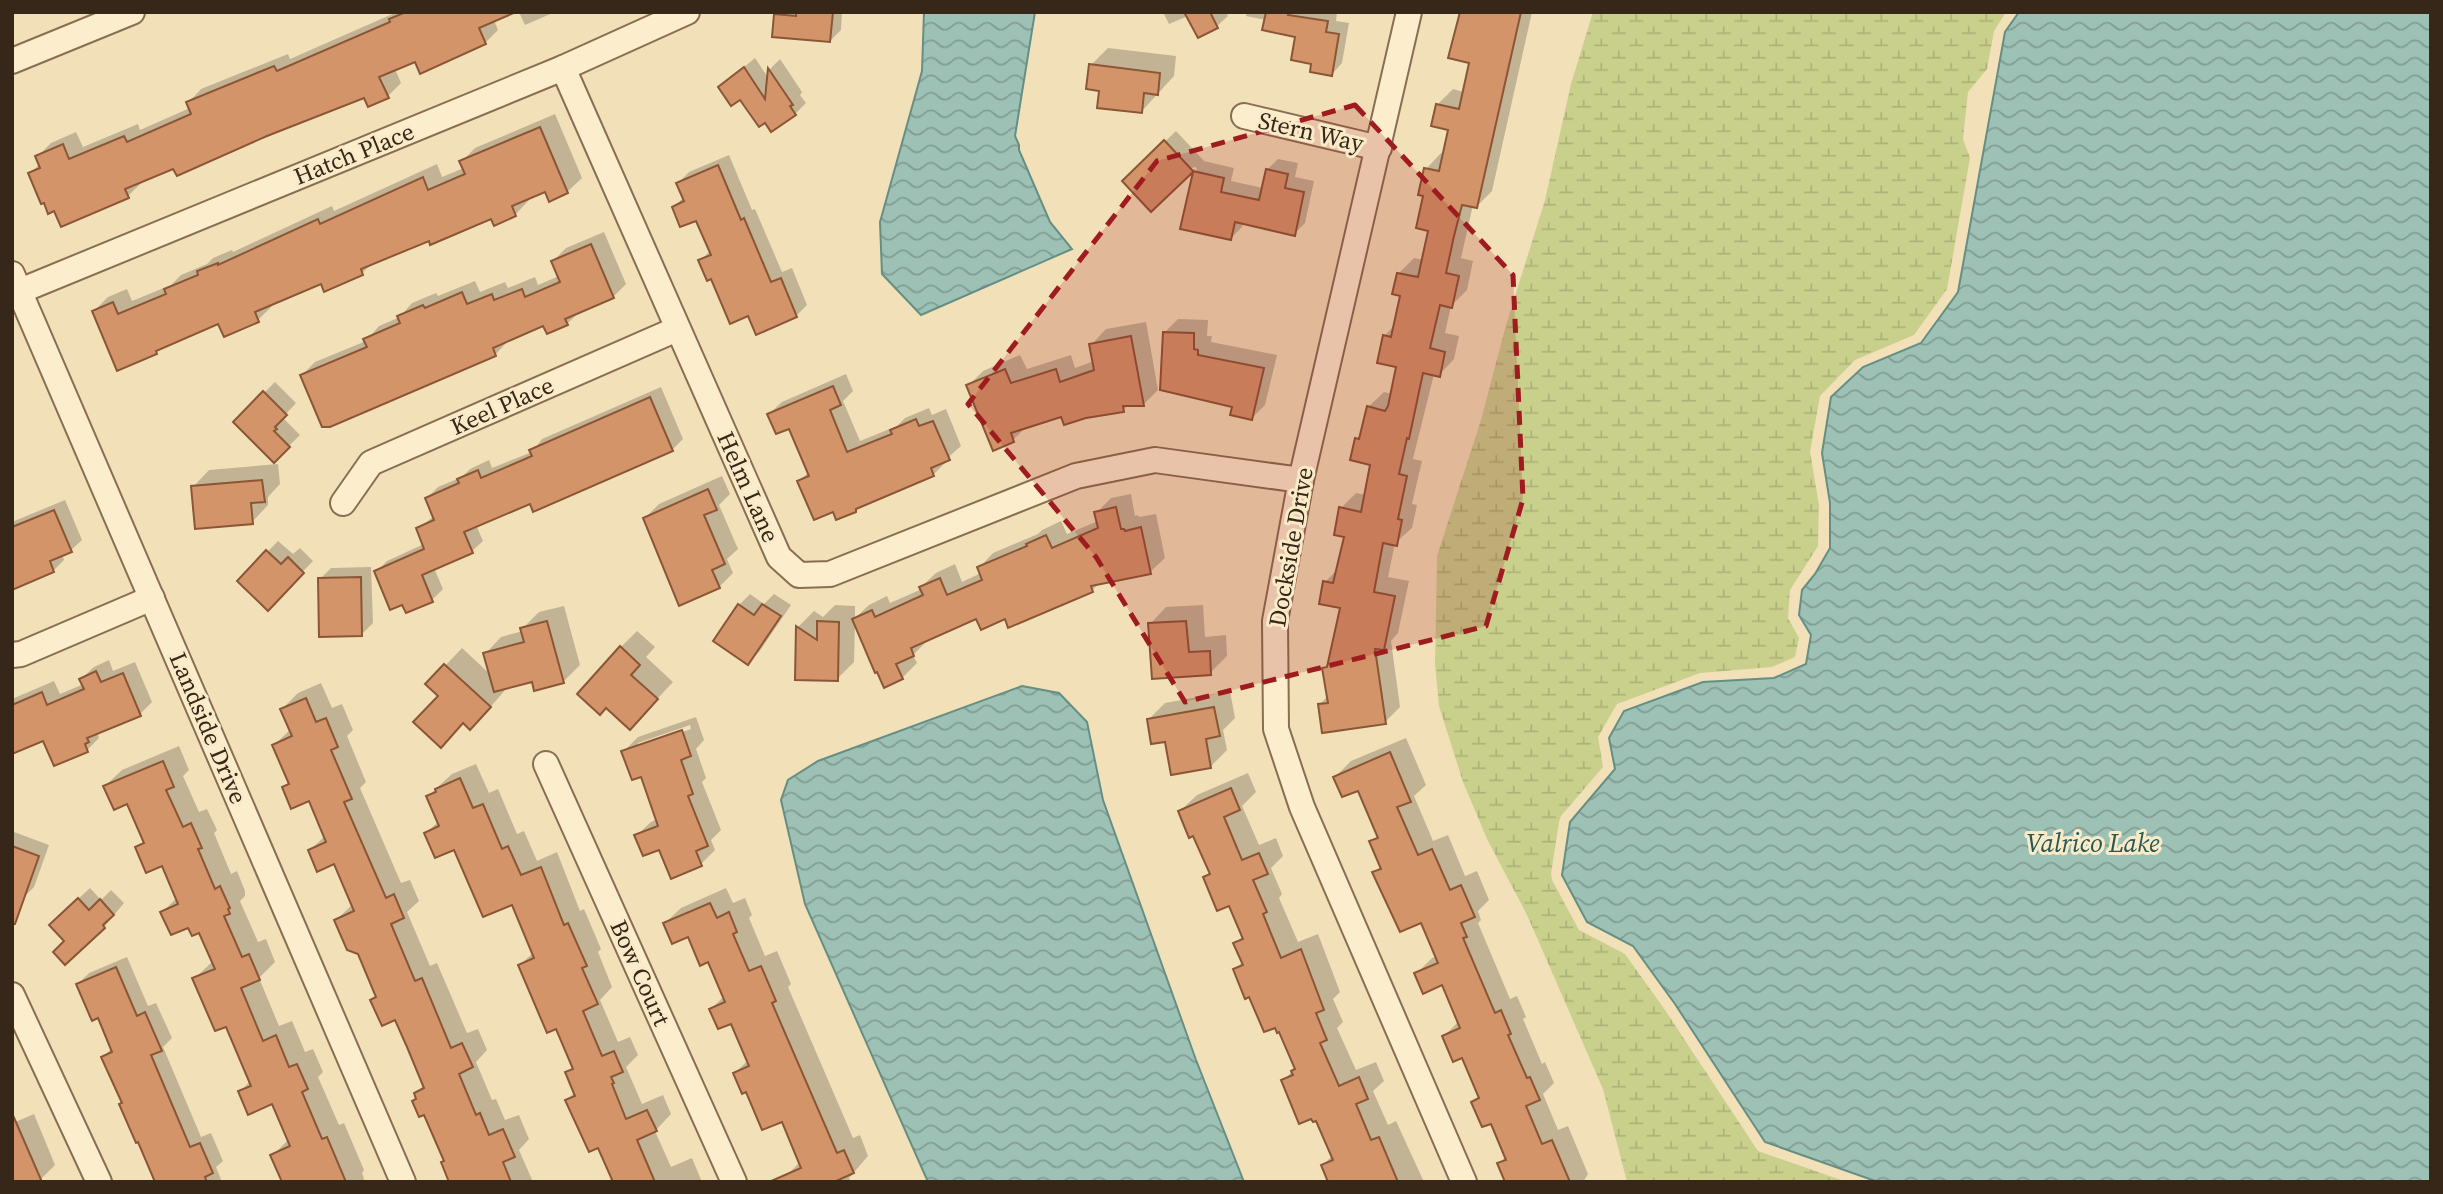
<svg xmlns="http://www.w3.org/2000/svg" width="2443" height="1194" font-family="'Source Serif 4',serif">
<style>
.wetland{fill:url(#wetland-marsh)}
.water{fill:url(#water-waves);stroke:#658f84;stroke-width:2}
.shadow{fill:#0003;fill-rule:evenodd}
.building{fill:#d4946a;stroke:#8a5636;stroke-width:2}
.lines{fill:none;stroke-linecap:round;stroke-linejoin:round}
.minor-casing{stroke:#896e52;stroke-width:28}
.minor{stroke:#fcedcc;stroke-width:24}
.marked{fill:#9e1c1f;fill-opacity:0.2;stroke:#9e1c1f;stroke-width:5;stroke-dasharray:14 9;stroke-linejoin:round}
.labels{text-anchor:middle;stroke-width:6;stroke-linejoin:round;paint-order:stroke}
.street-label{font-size:24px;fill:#362719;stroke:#f9eac8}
.water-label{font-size:26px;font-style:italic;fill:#265854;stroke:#f9eac8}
</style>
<defs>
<pattern id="wetland-marsh" width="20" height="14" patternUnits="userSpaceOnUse" patternTransform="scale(1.75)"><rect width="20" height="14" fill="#c9d08c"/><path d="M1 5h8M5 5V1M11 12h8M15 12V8" fill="none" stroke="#adb378"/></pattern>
<pattern id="water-waves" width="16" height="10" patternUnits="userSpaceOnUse" patternTransform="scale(1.75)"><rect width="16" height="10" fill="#9ec1b6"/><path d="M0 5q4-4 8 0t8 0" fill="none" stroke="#829d93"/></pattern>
</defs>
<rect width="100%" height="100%" fill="#f2e0b8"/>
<!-- wetland -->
<polygon class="wetland" points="1593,12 2006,12 1994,31 1987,69 1968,92 1963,139 1970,158 1947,289 1914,335 1855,360 1820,396 1810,452 1819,505 1818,546 1790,590 1788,618 1799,638 1795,657 1772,667 1700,673 1617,704 1598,737 1603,767 1561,816 1559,822 1551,874 1552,880 1579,930 1625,954 1665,1010 1758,1151 1847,1182 1627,1182 1603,1089 1527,915 1487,839 1463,782 1439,706 1435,664 1437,556 1481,420 1506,325 1545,200 1571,84"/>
<!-- water -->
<g class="water">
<polygon points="924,12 1035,12 1015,136 1019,145 1019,150 1050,222 1072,249 921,315 882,274 880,222 922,71"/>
<polygon points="2019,12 2431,12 2431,1182 1878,1182 1765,1142 1675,1004 1633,946 1587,922 1562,875 1570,822 1615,769 1609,738 1624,711 1703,682 1774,678 1806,664 1811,635 1799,615 1802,590 1815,574 1830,548 1830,503 1822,453 1831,397 1863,367 1921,343 1958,292 2005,32"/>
<polygon points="1022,686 1059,693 1087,722 1103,800 1196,1060 1244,1182 928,1182 805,904 781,800 788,780 818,761"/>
</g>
<!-- shadow -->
<g class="shadow">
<polygon points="397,12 511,12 494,20 498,30 485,43 415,60 395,69 401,83 388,96 365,95 174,166 140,181 141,183 128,196 55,209 30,173 40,164 37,157 51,143 76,132 83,147 138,124 140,130 190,108 188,103 201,89 288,54 290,59"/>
<polygon points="519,12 555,12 525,25"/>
<polygon points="778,12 842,12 841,30 830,41 776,15"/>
<polygon points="1163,12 1226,12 1228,16 1217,26 1188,16 1169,24"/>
<polygon points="1247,12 1337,12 1336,21 1349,23 1342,63 1332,74 1313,63 1297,36 1266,20 1246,16"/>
<polygon points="1461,12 1532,12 1492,191 1477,206 1473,205 1461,258 1473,261 1467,290 1451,306 1445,333 1459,336 1454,359 1439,375 1434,374 1413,459 1422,461 1412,504 1417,505 1412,528 1395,543 1388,577 1409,581 1398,633 1391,641 1400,707 1385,722 1319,705 1328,696 1324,668 1330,662 1342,607 1325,582 1338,569 1346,535 1341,508 1356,493 1366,495 1372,463 1357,439 1362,434 1368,407 1384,392 1392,394 1398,366 1384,336 1395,325 1402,295 1399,273 1414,258 1424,260 1430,229 1425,195 1426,169 1441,153 1444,154 1450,129 1437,105 1453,89 1464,92 1471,62"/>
<polygon points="1108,48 1176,56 1174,76 1141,112 1101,90 1091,65"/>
<polygon points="755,58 769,79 770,69 780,59 802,92 800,95 806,103 795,114 740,97 720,87"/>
<polygon points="555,114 582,178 567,192 545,190 528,197 529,200 515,215 492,217 429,239 374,262 362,273 325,289 322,282 271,303 272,306 258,320 219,322 162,347 156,352 94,311 108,297 127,289 132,301 171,285 181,275 207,264 213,258 232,250 233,252 332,206 334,211 437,164 442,177 464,168 461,162 475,148"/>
<polygon points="1176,131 1204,161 1234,168 1231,181 1263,188 1267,170 1278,159 1298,163 1295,177 1314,181 1305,223 1294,234 1243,222 1242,227 1231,238 1194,172 1197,170 1196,167 1124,181"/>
<polygon points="729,155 752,210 755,209 782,272 792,268 807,305 796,316 749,314 712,277 700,261 711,250 697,218 674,207 684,197 678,183 689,172"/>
<polygon points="604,232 626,284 613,297 580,311 567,324 544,324 507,340 508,341 495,355 302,375 315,362 366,341 379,326 400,317 412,303 436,293 438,296 475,281 480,292 505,282 508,288 535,277 538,285 559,276 553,261 566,248"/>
<polygon points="1178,319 1208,320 1207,336 1212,336 1211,342 1277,355 1265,405 1252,418 1234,406 1164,333"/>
<polygon points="1146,322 1158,390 1143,405 1129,404 1123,410 1062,415 1027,426 1013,440 968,386 983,371 1020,355 1027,369 1071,355 1075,368 1094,361 1091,345 1106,329"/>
<polygon points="846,374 853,391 843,401 860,441 897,426 905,418 929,408 932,415 946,409 961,446 945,460 946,462 933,475 860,506 855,510 834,510 799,481 809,472 790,427 769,414 782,402"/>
<polygon points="275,382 296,403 285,415 286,417 284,419 300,435 274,461 235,422"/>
<polygon points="661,387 683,439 672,450 531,502 476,525 483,541 472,551 434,568 443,589 432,600 403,603 376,572 387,561 424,544 418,529 434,516 427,498 438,487 462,477 470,469 489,460 492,468 532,452 542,439"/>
<polygon points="278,464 280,484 268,497 268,505 252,522 193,487 209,470"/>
<polygon points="722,476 730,494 719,505 738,549 727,559 733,573 719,587 645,518 659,504"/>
<polygon points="1131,494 1135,516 1138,515 1139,517 1156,514 1165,558 1150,572 1101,582 1092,590 1005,617 977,617 928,640 913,655 917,663 902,678 885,686 855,621 854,662 837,679 797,678 798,627 814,611 823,617 835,605 855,606 855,618 869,605 887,596 890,603 922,589 921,587 936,573 955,564 962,582 981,573 979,568 993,553 1038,534 1042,530 1061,521 1067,534 1098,521 1096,513 1111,498"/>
<polygon points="65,500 82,540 71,550 62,554 64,560 53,571 12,588 12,522"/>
<polygon points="278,541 293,554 300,548 313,561 267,608 239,581"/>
<polygon points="371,567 373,623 362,634 320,579 331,568"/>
<polygon points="750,594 764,604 774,594 791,605 759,652 748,663 739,605"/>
<polygon points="1203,605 1205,637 1226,635 1227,656 1210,673 1150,624 1166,607"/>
<polygon points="564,606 580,665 563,682 533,680 504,688 506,689 487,711 440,695 428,684 462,648 491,675 485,654 501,637 523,631 522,629 539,612"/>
<polygon points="637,631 655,647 646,657 673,682 630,728 621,647"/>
<polygon points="109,660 113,671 135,662 152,702 140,714 97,732 99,738 87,750 44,739 12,752 12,699 54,681 60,694 84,684 81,679 94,667"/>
<polygon points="321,683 332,708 342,704 353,730 347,736 366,782 360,788 401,883 410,880 419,901 407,912 430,966 437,963 467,1033 478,1029 487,1050 476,1062 492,1100 496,1099 505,1120 519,1115 529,1139 519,1150 533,1182 464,1182 416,1093 425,1084 396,1018 372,1000 378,995 359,952 336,920 353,904 335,862 310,850 325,836 310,799 284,788 290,781 274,745 291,729 282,709 298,693"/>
<polygon points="1230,691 1235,718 1223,730 1227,750 1210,767 1167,740 1149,719 1165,703"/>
<path d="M 696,717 L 704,740 L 696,749 L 706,778 L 702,782 L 721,830 L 711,840 L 715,850 L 701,864 L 636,836 L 651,822 L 657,819 L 642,775 L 623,752 L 638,737 ZM 690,725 L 691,729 L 638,747 L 638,743 Z"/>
<polygon points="1406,738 1426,785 1414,796 1433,841 1448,835 1465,876 1477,871 1489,900 1478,911 1481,920 1478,923 1510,999 1517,996 1526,1017 1523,1019 1542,1064 1545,1062 1554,1083 1543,1094 1558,1130 1568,1126 1588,1174 1583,1182 1530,1182 1499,1164 1506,1156 1491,1121 1473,1102 1480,1095 1463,1056 1444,1036 1459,1021 1443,983 1416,974 1432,958 1437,956 1422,921 1374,873 1382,865 1371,842 1378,835 1359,788 1335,777 1351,761"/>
<polygon points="179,746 189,770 183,776 199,812 207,809 217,830 214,833 231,874 237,871 245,891 245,896 240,901 258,942 266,939 275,962 259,978 279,1026 292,1021 305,1052 313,1049 323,1072 318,1077 339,1125 344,1123 364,1170 362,1173 365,1182 288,1182 273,1155 289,1139 273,1102 240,1092 250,1081 226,1025 194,979 213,961 200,930 162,912 177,898 163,864 137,848 145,840 128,802 105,786 122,770"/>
<polygon points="476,764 489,793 498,789 517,834 524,831 537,861 557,852 580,911 584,909 601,949 598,952 612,987 600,1000 618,1042 630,1037 638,1055 626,1067 642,1104 663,1095 671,1114 655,1131 671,1167 692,1158 702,1182 615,1182 599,1146 567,1100 575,1092 567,1073 574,1066 557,1027 520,965 534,952 513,903 455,848 426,833 439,821 428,796 452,774"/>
<polygon points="1248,773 1256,792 1242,806 1259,845 1276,838 1283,856 1271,868 1282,894 1279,898 1298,942 1318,934 1340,992 1333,999 1343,1022 1337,1028 1356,1070 1376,1062 1384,1081 1373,1091 1388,1125 1396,1121 1424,1182 1331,1182 1323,1165 1333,1155 1317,1119 1283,1081 1296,1067 1280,1029 1250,995 1235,970 1243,961 1235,944 1243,936 1230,903 1205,877 1210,872 1194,834 1180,811 1197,795"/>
<polygon points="14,832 49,845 34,887 23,898 12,896"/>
<polygon points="90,888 101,900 111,890 124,903 104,927 66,941 62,914"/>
<polygon points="726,888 733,903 745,898 752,915 749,918 765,956 777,951 791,984 788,987 853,1138 860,1135 868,1156 849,1178 851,1182 789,1182 787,1175 801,1161 783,1119 747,1090 735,1073 748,1060 731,1022 711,1009 724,996 709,960 689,935 665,923 681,908"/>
<polygon points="127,957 148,1006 156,1003 172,1038 163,1047 201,1137 211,1133 223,1161 216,1167 222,1182 156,1182 103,1057 112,1048 99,1016 78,984 89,973"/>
<polygon points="34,1114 55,1165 40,1180 13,1123"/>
</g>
<!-- building -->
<g class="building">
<polygon points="406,12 516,12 479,28 486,44 420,74 415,62 379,77 389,98 368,107 364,98 267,136 177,176 173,169 125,189 129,198 61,227 54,211 48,214 44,203 41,204 28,173 40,168 35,156 63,144 69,159 124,136 127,142 191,114 186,102 274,66 277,71 390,22 389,19"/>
<polygon points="801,12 833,12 830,42 772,37 774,14 796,16 796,13"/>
<polygon points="1184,12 1210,12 1218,28 1198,38"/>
<polygon points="1266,12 1289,12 1288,15 1328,21 1326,32 1339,34 1332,76 1310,72 1311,64 1291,60 1295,37 1262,30"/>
<polygon points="1460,12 1521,12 1477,208 1462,205 1454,236 1446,273 1459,276 1452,308 1440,305 1430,348 1445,352 1440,377 1423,373 1409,439 1407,438 1399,474 1407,476 1398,519 1402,520 1397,546 1383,543 1374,592 1395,596 1384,650 1375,649 1386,724 1322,733 1318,704 1328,703 1322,668 1327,667 1340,608 1319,604 1323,581 1333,583 1344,537 1334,535 1339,507 1361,512 1370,465 1350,460 1355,438 1359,439 1367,406 1385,411 1388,406 1396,367 1377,363 1383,335 1391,337 1400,296 1392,294 1397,273 1418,277 1428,231 1416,228 1423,196 1418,195 1424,168 1439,171 1448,130 1431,126 1436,104 1459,109 1469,63 1448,58"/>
<polygon points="1089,64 1160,73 1158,95 1144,93 1142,113 1097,108 1099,91 1086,89"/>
<polygon points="744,67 765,99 768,68 793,105 790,106 796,115 771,132 765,123 759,127 740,100 731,106 718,87"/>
<polygon points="540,127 568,193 549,202 545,192 512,206 516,216 494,226 491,219 430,245 429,241 361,269 363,275 324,292 321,284 255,312 259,322 224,337 218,324 156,351 157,354 117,371 92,311 113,302 118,314 166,294 164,289 198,275 197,271 218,263 218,265 318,219 320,224 423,177 428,190 465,174 459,161"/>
<polygon points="1164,140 1193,171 1224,178 1221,192 1259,200 1266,169 1288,174 1285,188 1304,192 1295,236 1235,222 1231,240 1180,229 1193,172 1151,212 1122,181"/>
<polygon points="718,165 741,220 744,218 771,282 781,278 797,317 756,335 748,316 730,324 711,279 707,281 698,260 711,255 696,221 680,227 672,207 684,201 676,183"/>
<polygon points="591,244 614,298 565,319 568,325 547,334 543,326 493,348 496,356 330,427 322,427 300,375 367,347 363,339 400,323 397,316 423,305 425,308 462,292 467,304 492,294 494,300 522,289 525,297 560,282 551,261"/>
<polygon points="1163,332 1194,333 1194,349 1198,350 1198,355 1264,368 1252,420 1230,415 1232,407 1160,390"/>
<polygon points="1131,336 1144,406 1123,406 1124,412 1086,418 1064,425 1061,417 1011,433 1014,442 993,451 966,385 1005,369 1011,383 1056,369 1060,382 1094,370 1089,344"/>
<polygon points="833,386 841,405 830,410 847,452 892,434 890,430 916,419 919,426 933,421 950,460 931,468 934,476 856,509 856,512 836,520 833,512 814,520 797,481 809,476 789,429 776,434 767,414"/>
<polygon points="263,391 287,415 275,427 277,429 274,431 290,447 274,463 233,422"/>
<polygon points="650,397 673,451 533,512 530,504 464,532 473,553 422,575 433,602 406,613 402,605 390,610 374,571 424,549 416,528 434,520 425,498 459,483 457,479 478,470 481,478 532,456 529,450"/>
<polygon points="262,480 265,502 251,503 253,524 195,529 191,486"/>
<polygon points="708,489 717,510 704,515 725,564 712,570 720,588 679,606 643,518"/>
<polygon points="1116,507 1121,529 1124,529 1125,531 1141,527 1151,574 1091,586 1093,592 1008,628 1005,619 981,630 976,619 911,648 914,656 896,664 903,679 884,688 877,672 875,673 852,619 872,610 875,617 923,595 919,587 940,578 947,595 982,580 977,567 1027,546 1026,544 1046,535 1052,548 1098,528 1094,512"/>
<polygon points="54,510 72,552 50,561 54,572 12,590 12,527"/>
<polygon points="266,550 281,564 288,557 304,573 268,611 237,581"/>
<polygon points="361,577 362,636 319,637 318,578"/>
<polygon points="738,604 754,615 762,604 781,616 748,665 713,641"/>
<polygon points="547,621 564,683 534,691 532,682 494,692 483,653 524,642 520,628"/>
<polygon points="817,621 839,622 838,681 795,680 796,626 817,640"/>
<polygon points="1186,621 1189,652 1210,651 1211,675 1152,679 1148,623"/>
<polygon points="620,646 640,665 631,675 658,699 630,730 606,708 600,715 577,694"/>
<polygon points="444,664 491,707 470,730 463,723 441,748 413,722 438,696 425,684"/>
<polygon points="96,671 101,682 123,673 141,716 87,738 89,742 85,744 88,752 54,766 43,741 12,754 12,705 42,692 47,705 84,689 79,679"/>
<polygon points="306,698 316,722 326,718 338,747 331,750 352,799 344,802 386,898 394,894 404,918 391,924 415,981 422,978 451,1048 462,1043 473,1067 459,1074 476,1115 480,1113 489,1135 503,1129 515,1157 503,1162 511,1182 449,1182 441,1162 444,1161 424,1115 419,1117 412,1101 416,1099 414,1093 424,1088 407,1047 395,1020 382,1026 370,1000 376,997 358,954 347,950 334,920 354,911 334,864 317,872 308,850 326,842 309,801 291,809 282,787 289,784 272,745 292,736 280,709"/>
<polygon points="1214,707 1220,736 1206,739 1211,768 1171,775 1165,742 1151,744 1147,719"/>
<polygon points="682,730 691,756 681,760 693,794 688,796 708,846 696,851 702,866 671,879 659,850 643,856 634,835 658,826 641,777 632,780 621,751"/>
<polygon points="1390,752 1411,802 1397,807 1418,855 1432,849 1450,890 1461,885 1475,917 1461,923 1467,937 1463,938 1495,1013 1501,1010 1511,1034 1508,1035 1527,1078 1530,1077 1540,1100 1526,1106 1542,1144 1552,1140 1570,1182 1505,1182 1497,1163 1506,1160 1491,1124 1482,1127 1471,1102 1479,1098 1462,1058 1453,1062 1442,1036 1460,1028 1442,985 1423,994 1414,973 1438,963 1421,923 1400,932 1372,872 1381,869 1369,841 1378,838 1358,791 1342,797 1333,777"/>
<polygon points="163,761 174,787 166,790 183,827 191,823 202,848 198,849 215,889 220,886 230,908 228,909 230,914 224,916 242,957 249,954 260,980 241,988 263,1041 276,1035 289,1067 297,1064 308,1089 302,1092 322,1139 327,1137 346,1182 282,1182 270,1155 290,1146 272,1104 248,1115 238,1091 251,1086 226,1027 215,1031 192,978 215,969 199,933 192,936 188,928 171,935 160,912 178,904 162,866 146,873 135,847 144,843 127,804 114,810 103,786"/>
<polygon points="460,778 473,808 483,804 502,849 508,846 521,875 541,867 564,925 568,923 587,966 582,968 598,1004 583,1011 602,1056 614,1051 623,1072 611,1077 614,1083 612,1084 626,1119 647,1110 657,1131 637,1140 655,1182 613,1182 598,1148 589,1152 565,1100 575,1096 565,1072 573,1069 556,1029 547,1033 518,965 534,958 512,905 483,917 454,850 435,858 424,833 439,826 426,796 436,792 435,789"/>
<polygon points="1231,788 1240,810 1224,817 1242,860 1259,853 1268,874 1253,880 1267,912 1263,914 1281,958 1301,949 1324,1010 1316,1013 1327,1040 1320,1043 1339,1086 1359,1077 1368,1099 1356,1104 1371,1140 1379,1137 1398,1182 1328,1182 1321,1165 1333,1160 1316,1121 1313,1122 1311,1119 1299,1124 1281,1080 1293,1075 1291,1071 1295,1069 1279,1032 1277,1033 1275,1028 1264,1032 1249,997 1245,999 1233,969 1243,965 1233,943 1243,939 1229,906 1217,911 1203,877 1210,874 1193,836 1189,838 1178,811"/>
<polygon points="12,846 39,856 15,924 12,924"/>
<polygon points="78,898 89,910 100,899 114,915 103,925 105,928 65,965 53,952 64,941 49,925"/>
<polygon points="710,903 717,918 729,912 737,932 733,934 749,971 761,966 776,1001 772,1003 837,1153 844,1150 854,1173 834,1182 769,1182 801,1168 782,1122 762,1130 746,1092 742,1094 733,1073 749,1066 731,1024 718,1029 709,1009 725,1002 708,962 700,966 688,937 672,944 663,923"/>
<polygon points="116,967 137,1016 145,1012 162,1051 151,1055 190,1147 200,1143 213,1173 205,1177 207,1182 155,1182 138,1142 136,1143 119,1104 122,1103 101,1057 112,1052 98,1018 92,1021 76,984"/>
<polygon points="12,1113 42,1182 12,1182"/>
</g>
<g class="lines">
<defs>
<g id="minor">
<polyline points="1409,12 1301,480 1275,621 1276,729 1302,807 1464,1182"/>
<polyline points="12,61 132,12"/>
<polyline points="563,68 779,557 799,575 830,574 1076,476 1155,460 1301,480"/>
<polyline points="1244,116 1379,148"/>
<polyline points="12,274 403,1182"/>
<polyline points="20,291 563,68 687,12"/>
<polyline points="343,503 371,463 677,329"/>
<polyline points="12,655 21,654 152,598"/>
<polyline points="546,764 734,1182"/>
<polyline points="12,995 99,1182"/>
</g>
</defs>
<!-- minor casing -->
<use href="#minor" class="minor-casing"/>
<!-- minor -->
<use href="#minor" class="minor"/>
</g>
<!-- marked area -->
<path class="marked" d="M 1355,105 L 1513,275 L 1523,499 L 1486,626 L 1185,702 L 1096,557 L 968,404 L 1157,161 Z"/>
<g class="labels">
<!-- street labels -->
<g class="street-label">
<text transform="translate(1311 132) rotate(13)" y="8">Stern Way</text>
<text transform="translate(354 154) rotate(-22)" y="8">Hatch Place</text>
<text transform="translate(502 406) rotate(-24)" y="8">Keel Place</text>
<text transform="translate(748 487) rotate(66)" y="8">Helm Lane</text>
<text transform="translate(1291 547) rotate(-80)" y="8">Dockside Drive</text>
<text transform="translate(208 728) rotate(67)" y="8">Landside Drive</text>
<text transform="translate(640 973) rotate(66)" y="8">Bow Court</text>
</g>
<!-- water labels -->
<g class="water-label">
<text x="2093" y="852">Valrico Lake</text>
</g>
</g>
<!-- border -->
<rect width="2443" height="1194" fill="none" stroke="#362719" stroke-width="28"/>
</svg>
